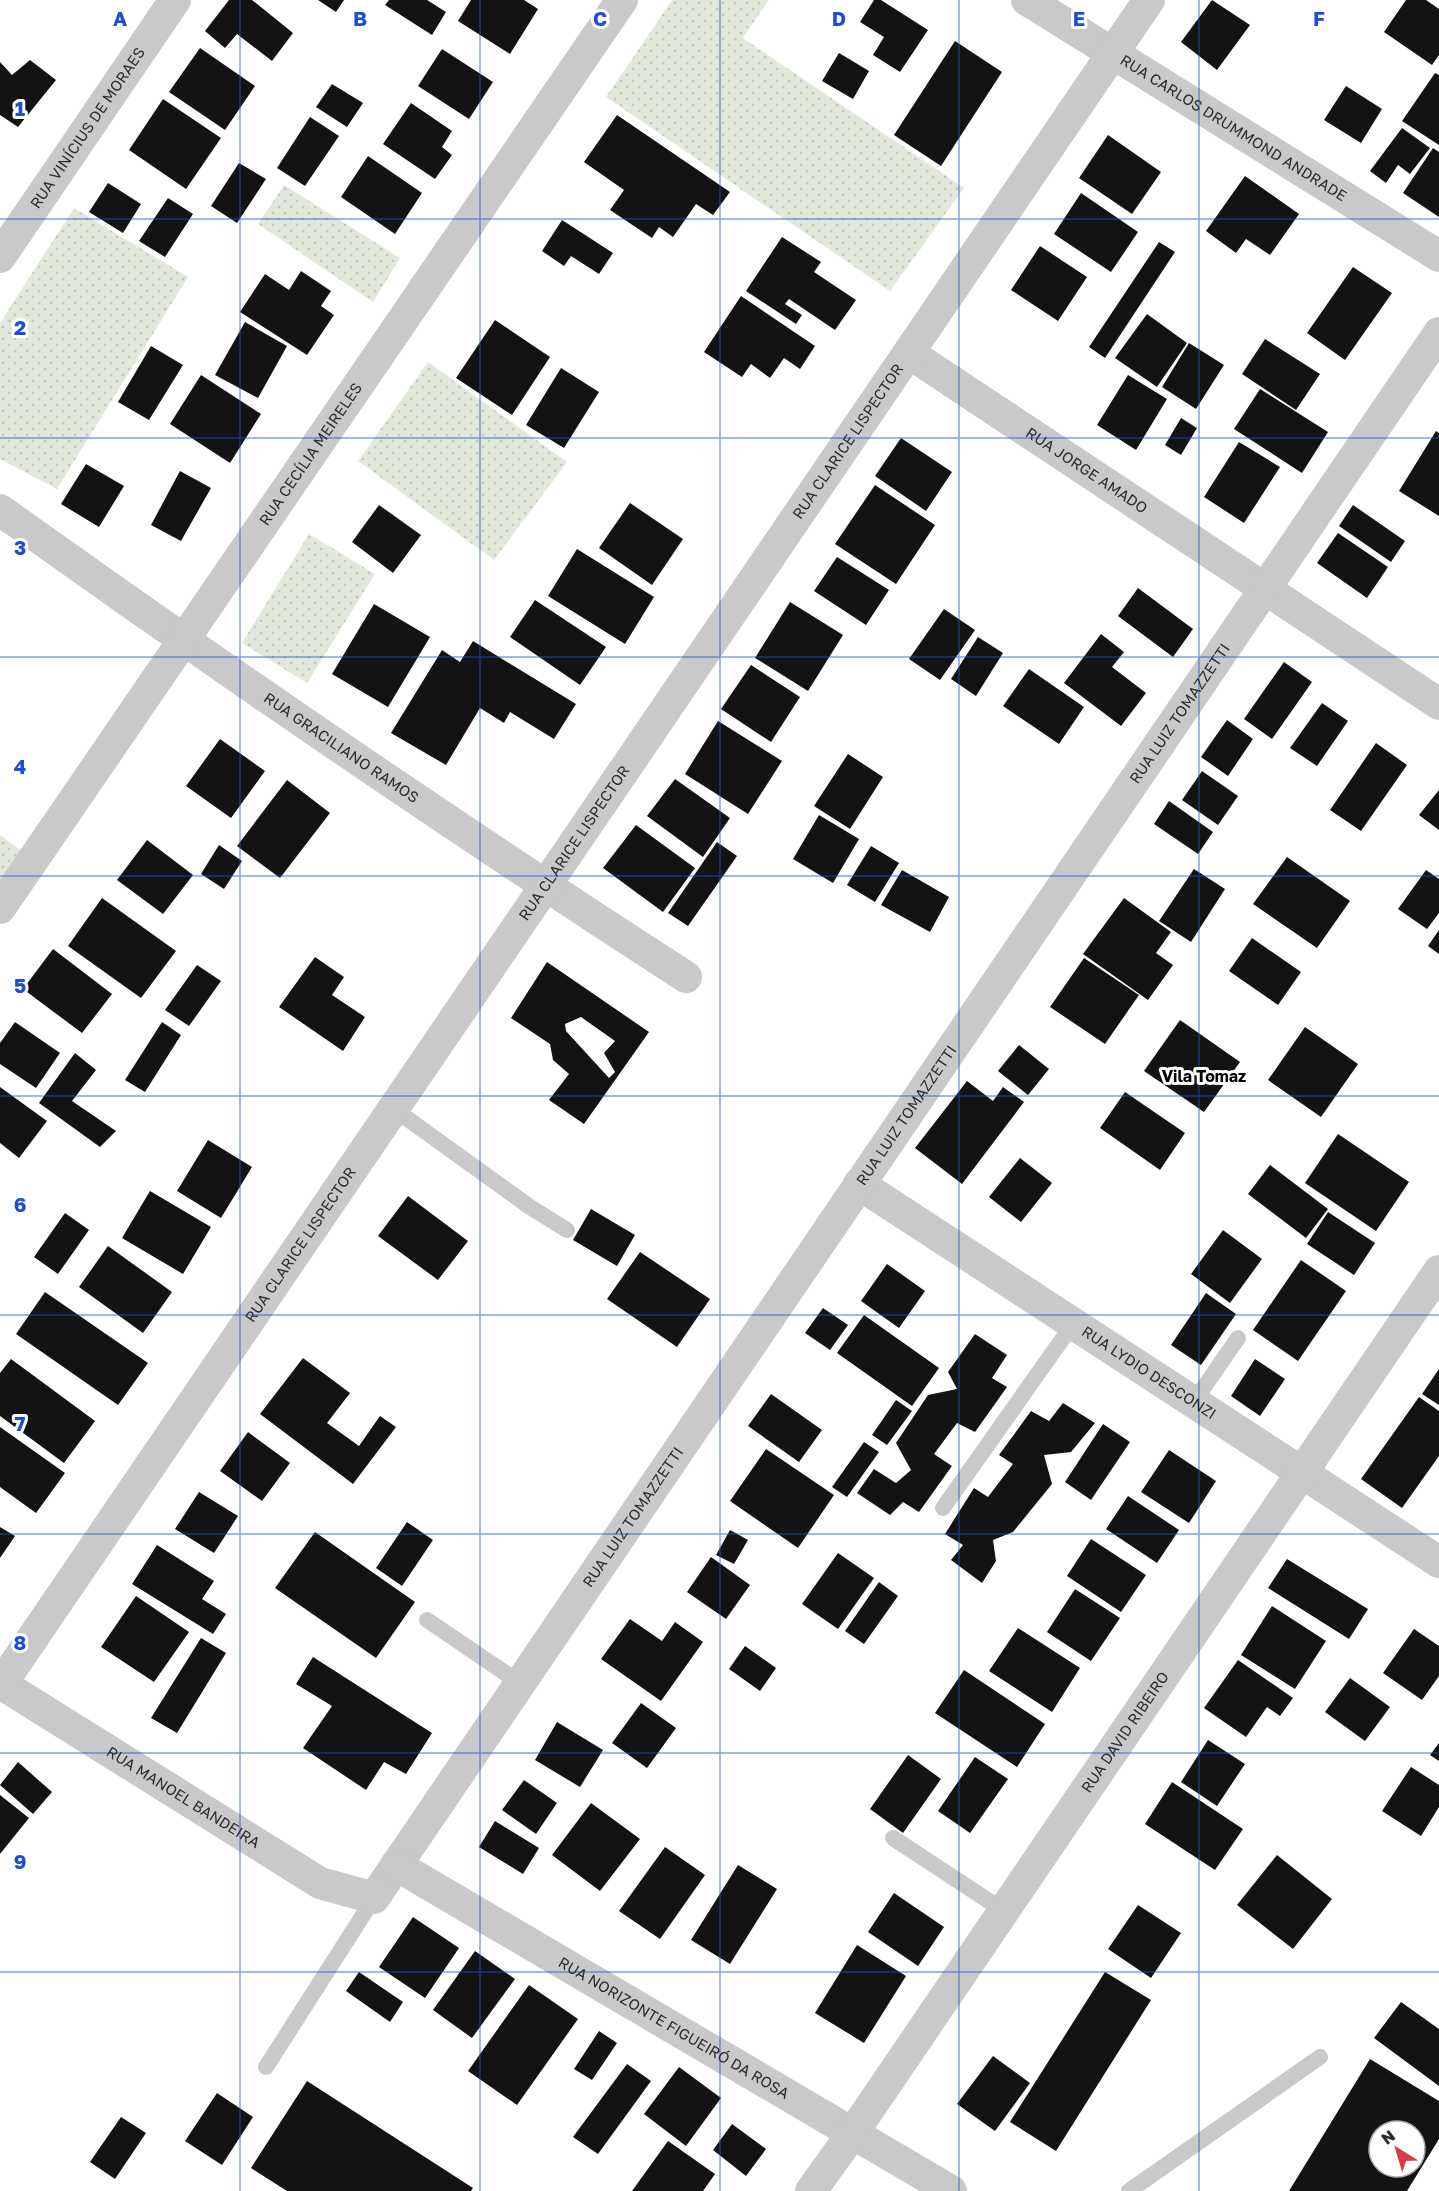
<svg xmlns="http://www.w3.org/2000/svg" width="1439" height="2191" font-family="'Golos Text',sans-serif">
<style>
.grass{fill:url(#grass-dots)}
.building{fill:#131313;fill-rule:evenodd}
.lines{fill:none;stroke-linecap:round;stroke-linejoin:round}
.service{stroke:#c9c9c9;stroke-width:16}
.minor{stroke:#c9c9c9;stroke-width:32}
.grid{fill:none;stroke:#1d4ed8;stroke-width:1.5;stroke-opacity:0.55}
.labels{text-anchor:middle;stroke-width:6;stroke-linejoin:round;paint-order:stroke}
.street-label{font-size:15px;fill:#2c2c2c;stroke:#fff}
.neighbourhood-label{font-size:16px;font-weight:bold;fill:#000;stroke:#fff}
.grid-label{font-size:20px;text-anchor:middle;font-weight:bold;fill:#1d4ed8;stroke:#fff;stroke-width:6;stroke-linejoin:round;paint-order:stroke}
</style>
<defs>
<pattern id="grass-dots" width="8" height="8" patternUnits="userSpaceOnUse" patternTransform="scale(1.5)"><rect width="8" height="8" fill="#e2e9db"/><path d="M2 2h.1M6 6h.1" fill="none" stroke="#c2c8bc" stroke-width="1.8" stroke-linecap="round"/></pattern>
</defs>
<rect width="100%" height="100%" fill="#fff"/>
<!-- grass -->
<g class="grass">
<polygon points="672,0 769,0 743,38 964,188 890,291 606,97"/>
<polygon points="284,185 400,258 373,302 258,224"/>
<polygon points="74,208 188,277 57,489 0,459 0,323"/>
<polygon points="428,362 567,462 494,560 358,461"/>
<polygon points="309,534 375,574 307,683 242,643"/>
<polygon points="0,835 22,851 0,882"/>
</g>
<!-- building -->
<g class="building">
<polygon points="229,0 252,0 293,33 272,61 237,34 225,48 205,31"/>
<polygon points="318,0 344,0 336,12"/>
<polygon points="389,0 427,0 446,12 432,35 385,5"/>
<polygon points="471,0 524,0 538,9 510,54 458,21"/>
<polygon points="874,0 881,0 928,30 900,72 873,55 884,37 860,22"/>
<polygon points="1212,0 1250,25 1217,70 1181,42"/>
<polygon points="1406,0 1426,0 1439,9 1439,55 1432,65 1384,32"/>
<polygon points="955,41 1002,72 941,166 894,135"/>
<polygon points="200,48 255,86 225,130 169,92"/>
<polygon points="442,49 493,82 469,119 418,86"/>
<polygon points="839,53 869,71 853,99 822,81"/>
<polygon points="30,60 56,80 18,127 0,115 0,62 12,75"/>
<polygon points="1435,73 1439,75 1439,145 1402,121"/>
<polygon points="332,84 363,103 347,127 316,107"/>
<polygon points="1346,86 1382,109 1361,143 1324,120"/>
<polygon points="163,99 221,138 186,189 129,150"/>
<polygon points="411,103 452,131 442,147 452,155 435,179 383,144"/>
<polygon points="617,115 730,192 713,215 696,204 673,237 659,227 652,238 610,210 624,190 584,162"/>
<polygon points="310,117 339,136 305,186 277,168"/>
<polygon points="1402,128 1430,148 1410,174 1398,165 1386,183 1370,171"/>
<polygon points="1108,135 1161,172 1132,214 1079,178"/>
<polygon points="1433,148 1439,152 1439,217 1403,193"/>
<polygon points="368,156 422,193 395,234 341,197"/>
<polygon points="239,163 266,179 237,223 211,206"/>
<polygon points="1245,176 1299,214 1270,255 1246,239 1236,253 1206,231"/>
<polygon points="108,183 141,204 123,233 89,212"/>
<polygon points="1081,193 1138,232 1111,272 1054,234"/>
<polygon points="168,198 193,214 165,257 139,241"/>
<polygon points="562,220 613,253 599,274 571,256 564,266 542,251"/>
<polygon points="782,237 821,262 814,272 856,300 835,330 789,299 785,304 802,315 796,324 746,291"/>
<polygon points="1159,242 1175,252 1105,358 1089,347"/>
<polygon points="1040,246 1087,277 1058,321 1011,290"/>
<polygon points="1353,267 1392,293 1345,360 1307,333"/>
<polygon points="301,271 331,291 321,306 334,315 307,355 240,312 265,274 289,290"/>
<polygon points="741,296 815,346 800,369 784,358 770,378 751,364 742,377 704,352"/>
<polygon points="1147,314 1187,343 1157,387 1115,358"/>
<polygon points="495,320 550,357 512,415 456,378"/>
<polygon points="245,322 287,346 258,398 215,375"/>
<polygon points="1265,339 1320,374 1296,410 1242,374"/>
<polygon points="1189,343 1224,365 1196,409 1162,387"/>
<polygon points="151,346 183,365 149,420 118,402"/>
<polygon points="561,368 599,392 564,448 526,425"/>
<polygon points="201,375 261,414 230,463 170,424"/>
<polygon points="1128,375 1167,399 1136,450 1097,425"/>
<polygon points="1260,389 1328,432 1302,473 1234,429"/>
<polygon points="1181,418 1197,428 1181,455 1165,445"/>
<polygon points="1436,431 1439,433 1439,516 1399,491"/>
<polygon points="901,438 952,472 926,511 875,476"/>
<polygon points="1239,442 1280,467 1244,523 1204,497"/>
<polygon points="86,464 124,486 99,527 61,504"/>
<polygon points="180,471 211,488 181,541 151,525"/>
<polygon points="875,485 935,525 896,584 835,544"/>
<polygon points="630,503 683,539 652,585 599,548"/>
<polygon points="379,505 421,535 393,573 352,542"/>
<polygon points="1353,505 1405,541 1391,562 1339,526"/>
<polygon points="1338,533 1388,567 1367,598 1317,563"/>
<polygon points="577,549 654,597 625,644 548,596"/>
<polygon points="837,557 889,590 866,625 814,591"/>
<polygon points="1138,588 1193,629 1173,657 1118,616"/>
<polygon points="535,600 606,647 580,685 510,637"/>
<polygon points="790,602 843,635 808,691 755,658"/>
<polygon points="374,604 430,637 388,707 332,674"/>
<polygon points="944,609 975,630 940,680 909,659"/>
<polygon points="1101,634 1124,652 1112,667 1146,693 1121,726 1064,683"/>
<polygon points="978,637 1003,653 976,696 951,679"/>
<polygon points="473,641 576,704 554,739 510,712 504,723 480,708 446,765 391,733 442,650 460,662"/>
<polygon points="1284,662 1312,682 1272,739 1244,719"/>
<polygon points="751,665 800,697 771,742 721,709"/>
<polygon points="1029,669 1084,707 1059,744 1003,706"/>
<polygon points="1322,703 1348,721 1317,766 1290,748"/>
<polygon points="1227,720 1253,739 1228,776 1201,757"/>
<polygon points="718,721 782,761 748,814 685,774"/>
<polygon points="220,739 265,771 231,818 186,786"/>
<polygon points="1376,743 1407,765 1361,831 1330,810"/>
<polygon points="848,754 883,777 850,829 814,806"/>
<polygon points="1202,771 1238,796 1218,825 1182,800"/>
<polygon points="675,779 730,818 703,857 647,816"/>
<polygon points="287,780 330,813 280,878 237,846"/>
<polygon points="1439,790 1439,830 1419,815"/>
<polygon points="1169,801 1213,832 1198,854 1154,824"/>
<polygon points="819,815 859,839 833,883 793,859"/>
<polygon points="636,825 695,868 663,912 603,868"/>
<polygon points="147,840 193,875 163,914 117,880"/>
<polygon points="717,842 737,856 688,926 668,913"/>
<polygon points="219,845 242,861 224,889 201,874"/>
<polygon points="871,846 899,863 875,902 847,885"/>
<polygon points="1287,857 1350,901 1317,948 1253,904"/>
<polygon points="1194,869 1225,889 1191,942 1159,921"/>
<polygon points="902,870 949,897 930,932 881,905"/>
<polygon points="1426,870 1439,879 1439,913 1427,929 1398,909"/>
<polygon points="102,898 176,951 141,998 68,946"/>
<polygon points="1124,898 1171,932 1156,953 1173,965 1148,1000 1083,954"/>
<polygon points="1439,930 1439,954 1428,946"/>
<polygon points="1252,938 1301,972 1278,1005 1229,971"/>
<polygon points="53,949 112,994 82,1033 23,989"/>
<polygon points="315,957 344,977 332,995 365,1017 343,1051 279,1007"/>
<polygon points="1084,958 1139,995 1105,1044 1050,1007"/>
<path d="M 547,962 L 649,1032 L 584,1124 L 549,1100 L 569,1074 L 553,1060 L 550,1044 L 511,1018 ZM 581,1017 L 615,1041 L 604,1053 L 615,1072 L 609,1078 L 566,1031 L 565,1024 Z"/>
<polygon points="197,965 221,981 189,1026 165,1010"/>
<polygon points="1180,1020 1240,1062 1204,1112 1144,1071"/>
<polygon points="15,1022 60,1053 36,1088 0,1064 0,1043"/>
<polygon points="162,1022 181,1035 145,1092 125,1080"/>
<polygon points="1305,1027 1358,1064 1321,1117 1268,1080"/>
<polygon points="1019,1045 1049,1069 1028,1095 998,1071"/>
<polygon points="75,1053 96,1070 72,1101 116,1131 100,1147 39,1103"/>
<polygon points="967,1081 993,1101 1003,1087 1024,1102 962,1184 915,1148"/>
<polygon points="0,1087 47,1121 19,1158 0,1143"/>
<polygon points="1125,1092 1185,1133 1160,1170 1100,1128"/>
<polygon points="1338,1134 1409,1182 1376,1231 1305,1183"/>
<polygon points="208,1140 252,1167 221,1218 177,1191"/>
<polygon points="1020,1158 1052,1183 1021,1222 989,1197"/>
<polygon points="1270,1165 1328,1209 1306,1238 1248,1194"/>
<polygon points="150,1191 211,1227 183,1274 122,1238"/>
<polygon points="408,1196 468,1241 438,1280 378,1236"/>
<polygon points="591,1209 635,1235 617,1266 573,1240"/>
<polygon points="1328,1212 1375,1243 1354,1275 1307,1244"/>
<polygon points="65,1213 89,1230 58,1274 34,1257"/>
<polygon points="1223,1230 1262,1259 1230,1303 1191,1274"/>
<polygon points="108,1246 172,1292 143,1333 79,1287"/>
<polygon points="640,1252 710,1299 677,1347 607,1299"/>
<polygon points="1301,1260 1346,1291 1298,1361 1253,1330"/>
<polygon points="887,1264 925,1291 899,1328 861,1301"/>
<polygon points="45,1292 148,1363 118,1405 16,1334"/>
<polygon points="1206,1293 1236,1314 1201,1365 1171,1345"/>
<polygon points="823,1308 848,1325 830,1350 805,1333"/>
<polygon points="864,1315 939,1368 912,1406 837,1353"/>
<polygon points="975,1334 1007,1355 992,1378 1007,1387 975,1432 957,1423 934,1454 952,1466 919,1512 903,1502 890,1515 857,1493 874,1469 896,1483 911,1470 896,1443 928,1395 957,1389 948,1372"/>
<polygon points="303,1358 350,1393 327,1423 359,1446 380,1416 396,1427 353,1484 260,1414"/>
<polygon points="11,1359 95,1421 64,1463 0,1416 0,1373"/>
<polygon points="1255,1359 1285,1379 1260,1416 1231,1396"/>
<polygon points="1439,1369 1439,1405 1422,1394"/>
<polygon points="771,1394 822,1430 799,1462 748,1426"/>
<polygon points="1419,1397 1439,1411 1439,1456 1402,1508 1361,1479"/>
<polygon points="896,1400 912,1411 887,1445 872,1435"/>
<polygon points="1063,1403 1095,1423 1071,1452 1044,1455 1052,1484 1013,1532 993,1540 996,1561 982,1583 951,1560 963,1545 945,1534 974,1488 988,1497 1013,1464 999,1455 1031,1411 1049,1421"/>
<polygon points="1103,1424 1130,1442 1091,1500 1065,1482"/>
<polygon points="0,1427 65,1473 36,1513 0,1487"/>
<polygon points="248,1432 290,1463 262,1501 220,1471"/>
<polygon points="864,1442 879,1452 847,1497 832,1487"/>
<polygon points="766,1449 834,1495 798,1548 730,1501"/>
<polygon points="1169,1450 1216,1481 1189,1523 1141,1492"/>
<polygon points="199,1492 238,1516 214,1553 175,1529"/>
<polygon points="1128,1496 1179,1530 1157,1563 1106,1529"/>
<polygon points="407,1522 433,1540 402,1586 376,1568"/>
<polygon points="0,1527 15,1536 0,1558"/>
<polygon points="730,1530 748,1540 734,1564 716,1555"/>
<polygon points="315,1532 415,1602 376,1658 275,1588"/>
<polygon points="1091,1539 1146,1575 1121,1612 1067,1576"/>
<polygon points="157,1545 214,1581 202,1599 226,1614 213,1634 132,1584"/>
<polygon points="838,1553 874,1578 838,1629 802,1604"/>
<polygon points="711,1557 750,1585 726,1619 687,1592"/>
<polygon points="1287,1559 1368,1609 1349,1639 1268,1588"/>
<polygon points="879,1582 898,1596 864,1644 845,1631"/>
<polygon points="1075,1589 1120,1618 1091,1661 1047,1632"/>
<polygon points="136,1596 189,1632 154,1682 101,1647"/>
<polygon points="1272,1606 1326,1641 1295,1689 1241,1655"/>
<polygon points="630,1619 662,1641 675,1622 703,1642 661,1701 601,1659"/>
<polygon points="1018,1628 1080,1668 1052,1712 989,1671"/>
<polygon points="1414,1629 1439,1646 1439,1676 1422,1700 1383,1673"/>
<polygon points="201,1638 226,1653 177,1733 151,1718"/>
<polygon points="745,1646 776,1668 760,1691 729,1669"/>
<polygon points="313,1657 432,1733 406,1774 384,1762 366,1790 303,1748 332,1706 296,1684"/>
<polygon points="1238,1660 1293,1698 1280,1716 1267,1707 1246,1737 1204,1708"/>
<polygon points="964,1670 1045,1724 1017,1767 935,1713"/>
<polygon points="1350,1678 1390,1707 1365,1741 1325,1712"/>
<polygon points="641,1703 676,1728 647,1768 612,1743"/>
<polygon points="557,1722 603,1750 580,1787 535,1760"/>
<polygon points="1208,1740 1245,1764 1217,1806 1181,1782"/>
<polygon points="1439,1743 1439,1761 1430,1755"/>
<polygon points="908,1755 941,1779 903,1833 870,1809"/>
<polygon points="975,1757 1008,1779 970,1833 938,1811"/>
<polygon points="18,1762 52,1792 33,1814 0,1785"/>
<polygon points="1411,1767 1439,1785 1439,1807 1421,1836 1382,1811"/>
<polygon points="524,1780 557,1803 536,1834 502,1810"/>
<polygon points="1172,1782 1243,1829 1215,1870 1145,1824"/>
<polygon points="0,1795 29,1818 0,1854"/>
<polygon points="591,1803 640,1839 600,1891 552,1855"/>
<polygon points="495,1821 539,1848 523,1874 479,1847"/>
<polygon points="665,1847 705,1875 660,1939 619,1911"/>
<polygon points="1277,1855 1332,1899 1293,1949 1237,1905"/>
<polygon points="738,1865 777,1889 730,1964 691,1940"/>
<polygon points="894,1893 944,1927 918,1966 868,1932"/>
<polygon points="1138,1905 1181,1933 1151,1978 1108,1949"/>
<polygon points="413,1917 459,1948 425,1998 379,1967"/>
<polygon points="857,1945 906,1976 864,2043 815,2013"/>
<polygon points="475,1951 515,1979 472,2038 433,2010"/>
<polygon points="359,1972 403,2002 390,2022 346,1991"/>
<polygon points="1105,1972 1151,2000 1056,2151 1010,2122"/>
<polygon points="529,1985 578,2019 517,2105 468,2071"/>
<polygon points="1401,2002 1439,2029 1439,2086 1374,2038"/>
<polygon points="599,2031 617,2043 592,2080 574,2069"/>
<polygon points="993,2056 1030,2083 995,2131 957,2104"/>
<path d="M 1370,2059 L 1439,2101 L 1439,2139 L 1407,2191 L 1289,2191 ZM 1379,2131 L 1415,2131 L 1415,2167 L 1379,2167 Z"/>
<polygon points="627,2064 651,2081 598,2154 573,2137"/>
<polygon points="679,2067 721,2098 686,2146 644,2114"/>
<polygon points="307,2081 473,2188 471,2191 287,2191 251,2168"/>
<polygon points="217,2093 253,2117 222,2165 185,2141"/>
<polygon points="121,2117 146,2133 115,2179 90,2162"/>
<polygon points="732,2124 766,2149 746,2176 713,2150"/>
<polygon points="668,2141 715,2174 703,2191 632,2191"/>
</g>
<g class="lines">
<!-- service -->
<g class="service">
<polyline points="394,1109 530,1207 567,1230"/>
<polyline points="1193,1403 1238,1338"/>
<polyline points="943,1508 1073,1324"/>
<polyline points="427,1620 520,1683"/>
<polyline points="893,1838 1004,1911"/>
<polyline points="266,2067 374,1898"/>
<polyline points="1129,2191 1320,2057"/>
</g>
<!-- minor -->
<g class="minor">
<path id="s1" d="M 1027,0 L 1439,256"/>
<path id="s2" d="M 0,257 L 175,0"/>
<path id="s3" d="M 909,353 L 1439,704"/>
<path id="s4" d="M 0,510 C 225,671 454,827 686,977"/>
<path id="s5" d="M 0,908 L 622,0"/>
<path id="s6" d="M 859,1184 L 1439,1562"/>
<path id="s7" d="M 0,1683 L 320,1883 L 374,1898 L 1439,333"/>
<path id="s8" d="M 0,1686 L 1149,0"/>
<path id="s9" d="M 396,1865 L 951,2191"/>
<path id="s10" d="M 811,2191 L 852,2134 L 1439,1271"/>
</g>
</g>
<!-- grid -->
<path class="grid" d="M 240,0 L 240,2191M 480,0 L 480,2191M 720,0 L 720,2191M 959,0 L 959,2191M 1199,0 L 1199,2191M 0,219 L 1439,219M 0,438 L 1439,438M 0,657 L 1439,657M 0,876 L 1439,876M 0,1096 L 1439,1096M 0,1315 L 1439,1315M 0,1534 L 1439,1534M 0,1753 L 1439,1753M 0,1972 L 1439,1972"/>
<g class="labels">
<!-- street labels -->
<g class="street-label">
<text dy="5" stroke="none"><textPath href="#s1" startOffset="243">RUA CARLOS DRUMMOND ANDRADE</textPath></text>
<text dy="5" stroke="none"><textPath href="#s2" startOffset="156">RUA VINÍCIUS DE MORAES</textPath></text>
<text dy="5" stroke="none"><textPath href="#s8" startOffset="1506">RUA CLARICE LISPECTOR</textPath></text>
<text dy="5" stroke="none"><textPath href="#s5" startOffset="550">RUA CECÍLIA MEIRELES</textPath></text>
<text dy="5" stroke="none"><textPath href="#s3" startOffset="213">RUA JORGE AMADO</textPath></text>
<text dy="5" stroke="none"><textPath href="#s7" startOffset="1866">RUA LUIZ TOMAZZETTI</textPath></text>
<text dy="5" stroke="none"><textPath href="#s4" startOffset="416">RUA GRACILIANO RAMOS</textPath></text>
<text dy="5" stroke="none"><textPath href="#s8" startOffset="1020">RUA CLARICE LISPECTOR</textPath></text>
<text dy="5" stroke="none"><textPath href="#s7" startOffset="1380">RUA LUIZ TOMAZZETTI</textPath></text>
<text dy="5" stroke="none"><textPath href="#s8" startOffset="534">RUA CLARICE LISPECTOR</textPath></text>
<text dy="5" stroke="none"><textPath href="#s6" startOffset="346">RUA LYDIO DESCONZI</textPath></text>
<text dy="5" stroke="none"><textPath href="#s7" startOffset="894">RUA LUIZ TOMAZZETTI</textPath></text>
<text dy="5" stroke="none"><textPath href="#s10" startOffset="556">RUA DAVID RIBEIRO</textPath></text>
<text dy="5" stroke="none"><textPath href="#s7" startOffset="216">RUA MANOEL BANDEIRA</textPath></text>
<text dy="5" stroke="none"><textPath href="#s9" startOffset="322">RUA NORIZONTE FIGUEIRÓ DA ROSA</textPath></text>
</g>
<!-- neighbourhood labels -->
<g class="neighbourhood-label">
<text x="1204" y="1082">Vila Tomaz</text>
</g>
</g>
<g class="grid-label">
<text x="120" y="26">A</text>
<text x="360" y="26">B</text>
<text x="600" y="26">C</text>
<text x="839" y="26">D</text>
<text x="1079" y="26">E</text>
<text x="1319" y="26">F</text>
<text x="20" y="116">1</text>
<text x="20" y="335">2</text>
<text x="20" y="555">3</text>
<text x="20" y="774">4</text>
<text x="20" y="993">5</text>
<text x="20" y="1212">6</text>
<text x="20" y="1431">7</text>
<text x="20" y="1650">8</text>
<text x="20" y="1869">9</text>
</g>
<!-- north arrow -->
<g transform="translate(1397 2149) rotate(323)"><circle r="28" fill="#ffffff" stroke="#ababab" stroke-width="1.5"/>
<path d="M0-4.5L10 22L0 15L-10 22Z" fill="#d53c49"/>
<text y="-9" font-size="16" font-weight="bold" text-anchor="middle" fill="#2c2c2c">N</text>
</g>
</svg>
